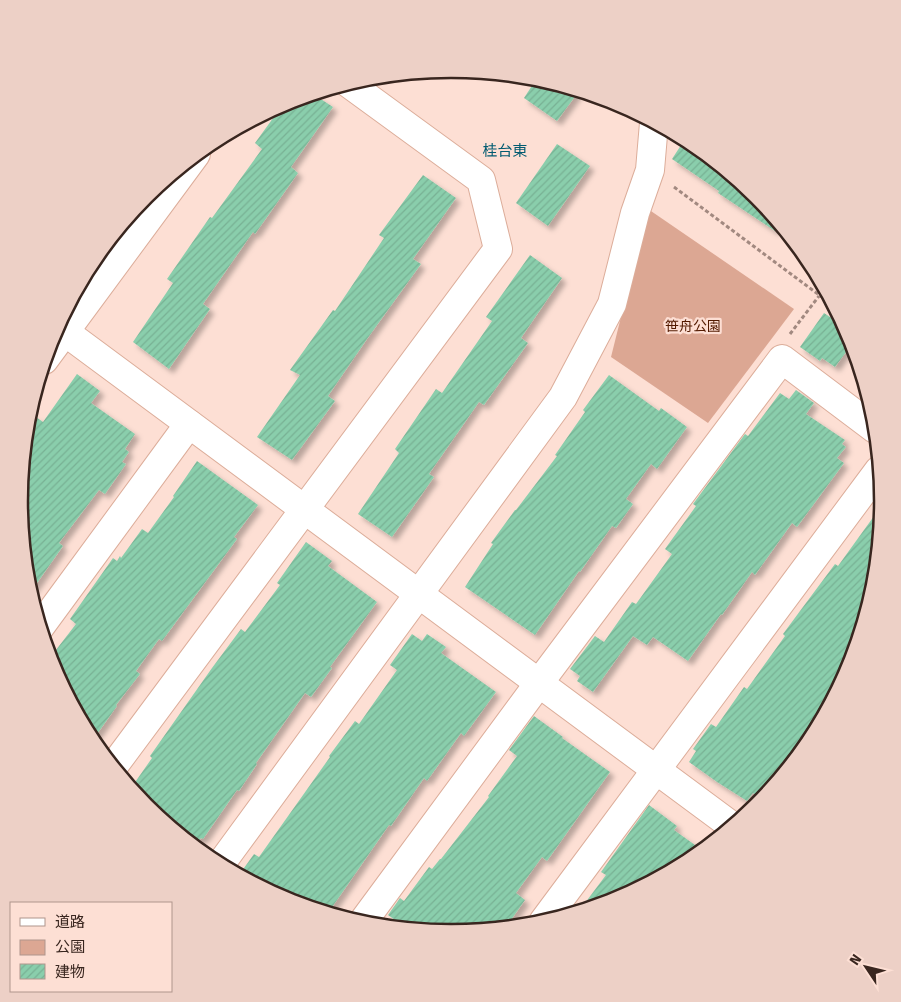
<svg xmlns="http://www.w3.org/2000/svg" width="901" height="1002" font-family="'Fira Sans','Noto Sans JP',sans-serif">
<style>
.park{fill:#dca793}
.building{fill:url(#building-hatch);filter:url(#shadow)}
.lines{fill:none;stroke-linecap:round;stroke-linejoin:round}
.minor-casing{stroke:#dcad9a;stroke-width:30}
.path{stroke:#a28980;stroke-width:3;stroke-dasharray:4 2.5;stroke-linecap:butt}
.minor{stroke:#fff;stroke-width:28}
.labels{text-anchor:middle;stroke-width:4.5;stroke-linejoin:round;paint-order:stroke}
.park-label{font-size:14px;fill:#531a00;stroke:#fddfd4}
.neighbourhood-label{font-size:15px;fill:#025b71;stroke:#fddfd4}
.rim{fill:none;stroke:#39261f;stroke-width:2.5}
</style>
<defs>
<pattern id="building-hatch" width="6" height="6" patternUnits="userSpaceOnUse" patternTransform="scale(1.25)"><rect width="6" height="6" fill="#8aceac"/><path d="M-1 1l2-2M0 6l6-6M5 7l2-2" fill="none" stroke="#78b194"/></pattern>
<filter id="shadow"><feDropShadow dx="4.5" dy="4.5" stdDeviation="2.5" flood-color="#0004"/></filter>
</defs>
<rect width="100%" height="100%" fill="#fddfd4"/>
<!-- park -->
<polygon class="park" points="648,209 794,309 708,423 611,357"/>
<!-- building -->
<g class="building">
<polygon points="537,78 579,91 557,121 524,98"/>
<polygon points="313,94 333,107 291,167 298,173 255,234 253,232 203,304 210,309 169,369 133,342 173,283 167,279 210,217 212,218 262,149 255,143 284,103"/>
<polygon points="685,139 691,142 756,196 780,225 775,231 718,193 719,191 672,159"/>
<polygon points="557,144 590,166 548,226 516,203"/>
<polygon points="423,175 456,198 413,259 421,264 367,339 328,396 335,401 292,460 257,437 300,375 290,370 333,310 335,311 384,238 379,235"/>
<polygon points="530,255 562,278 521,338 528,343 484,405 479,402 429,474 434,477 392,537 358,514 399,453 395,449 436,389 442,393 492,321 486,317"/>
<polygon points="824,313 845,327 849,336 852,344 835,367 822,358 820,361 800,347"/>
<polygon points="77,374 100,391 91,403 135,434 125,449 129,452 122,462 126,464 105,494 99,490 59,543 63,546 30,593 27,585 19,501 25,433 36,417 43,422"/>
<polygon points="609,375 659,411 661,408 687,427 657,469 651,464 626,499 633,504 616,528 612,526 580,572 579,571 535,635 465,587 493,544 491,543 515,510 516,510 557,456 555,455 585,412 583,410"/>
<polygon points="796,390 814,403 806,414 845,440 842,444 846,447 837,458 844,463 797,527 792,523 755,575 752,572 722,615 721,614 688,661 653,637 647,645 633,636 593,692 577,681 580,676 570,669 595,636 604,642 632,602 636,604 672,554 665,549 696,506 693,504 745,434 748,436 780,393 789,399"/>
<polygon points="197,461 258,505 234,537 237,539 162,641 159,639 136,671 140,674 116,705 117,706 92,741 52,666 49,659 76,624 70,619 113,558 117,561 120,556 121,558 142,529 148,533 174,497 173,496"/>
<polygon points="882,505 874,586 849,666 809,741 762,799 753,793 747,801 717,782 689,762 696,751 693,749 711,724 716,727 744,687 747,689 785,636 783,634 800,611 835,564 838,566"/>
<polygon points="306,542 332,561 328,566 377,602 330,667 332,668 311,697 305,693 256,763 257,764 239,791 237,790 203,839 201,838 194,847 145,806 131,788 152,758 150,756 212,668 241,629 245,632 280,585 277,583"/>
<polygon points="412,634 422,641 427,634 446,647 441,653 496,692 464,736 461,733 427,781 424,778 391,826 389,825 328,913 285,900 239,875 254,854 259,857 330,757 329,756 355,721 359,724 397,670 390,665"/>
<polygon points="534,716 563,737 562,738 610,772 547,861 542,857 516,893 525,900 506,927 450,933 408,929 388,915 400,898 404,901 429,867 432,869 440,859 441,859 489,797 488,796 517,756 509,750"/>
<polygon points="649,805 677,826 674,830 702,850 690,860 616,900 579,911 606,875 601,872"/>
</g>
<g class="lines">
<defs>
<g id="minor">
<polyline points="57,326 732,826"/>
<polyline points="44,360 196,154"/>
<polyline points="40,627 189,424"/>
<polyline points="113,767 498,249 481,180 348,83"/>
<polyline points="220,865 563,397 612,304 635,213 650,170 654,123"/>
<polyline points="543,922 879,470"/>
<polyline points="362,923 539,683 782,359 875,429"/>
</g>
</defs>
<!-- minor casing -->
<use href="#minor" class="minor-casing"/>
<!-- path -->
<g class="path">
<polyline points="674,187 834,306"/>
<polyline points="790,334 819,296"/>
</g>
<!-- minor -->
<use href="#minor" class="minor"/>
</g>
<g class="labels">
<!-- park labels -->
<g class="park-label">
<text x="693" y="331">笹舟公園</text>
</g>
<!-- neighbourhood labels -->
<g class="neighbourhood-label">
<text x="505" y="156">桂台東</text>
</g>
</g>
<!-- crop -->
<path d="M0 0H901V1002H0ZM28 501a423 423 0 1 1 846 0a423 423 0 1 1-846 0Z" fill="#edd0c6" fill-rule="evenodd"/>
<path class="rim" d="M28 501a423 423 0 1 1 846 0a423 423 0 1 1-846 0Z"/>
<!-- legend -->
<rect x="10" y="902" width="162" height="90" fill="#fddfd4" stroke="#af958c"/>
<rect x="20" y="918" width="25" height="8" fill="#ffffff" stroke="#af958c"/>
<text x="55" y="927" font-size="15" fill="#39261f">道路</text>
<rect x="20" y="940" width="25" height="15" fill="#dca793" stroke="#af958c"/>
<text x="55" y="952" font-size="15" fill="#39261f">公園</text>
<rect x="20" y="964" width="25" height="15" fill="url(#building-hatch)" stroke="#af958c"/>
<text x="55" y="977" font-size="15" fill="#39261f">建物</text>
<!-- north arrow -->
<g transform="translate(866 967) rotate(305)" stroke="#fddfd4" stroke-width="4" paint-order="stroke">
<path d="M0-4L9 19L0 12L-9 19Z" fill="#39261f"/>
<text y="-8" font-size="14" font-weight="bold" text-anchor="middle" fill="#39261f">N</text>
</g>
</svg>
